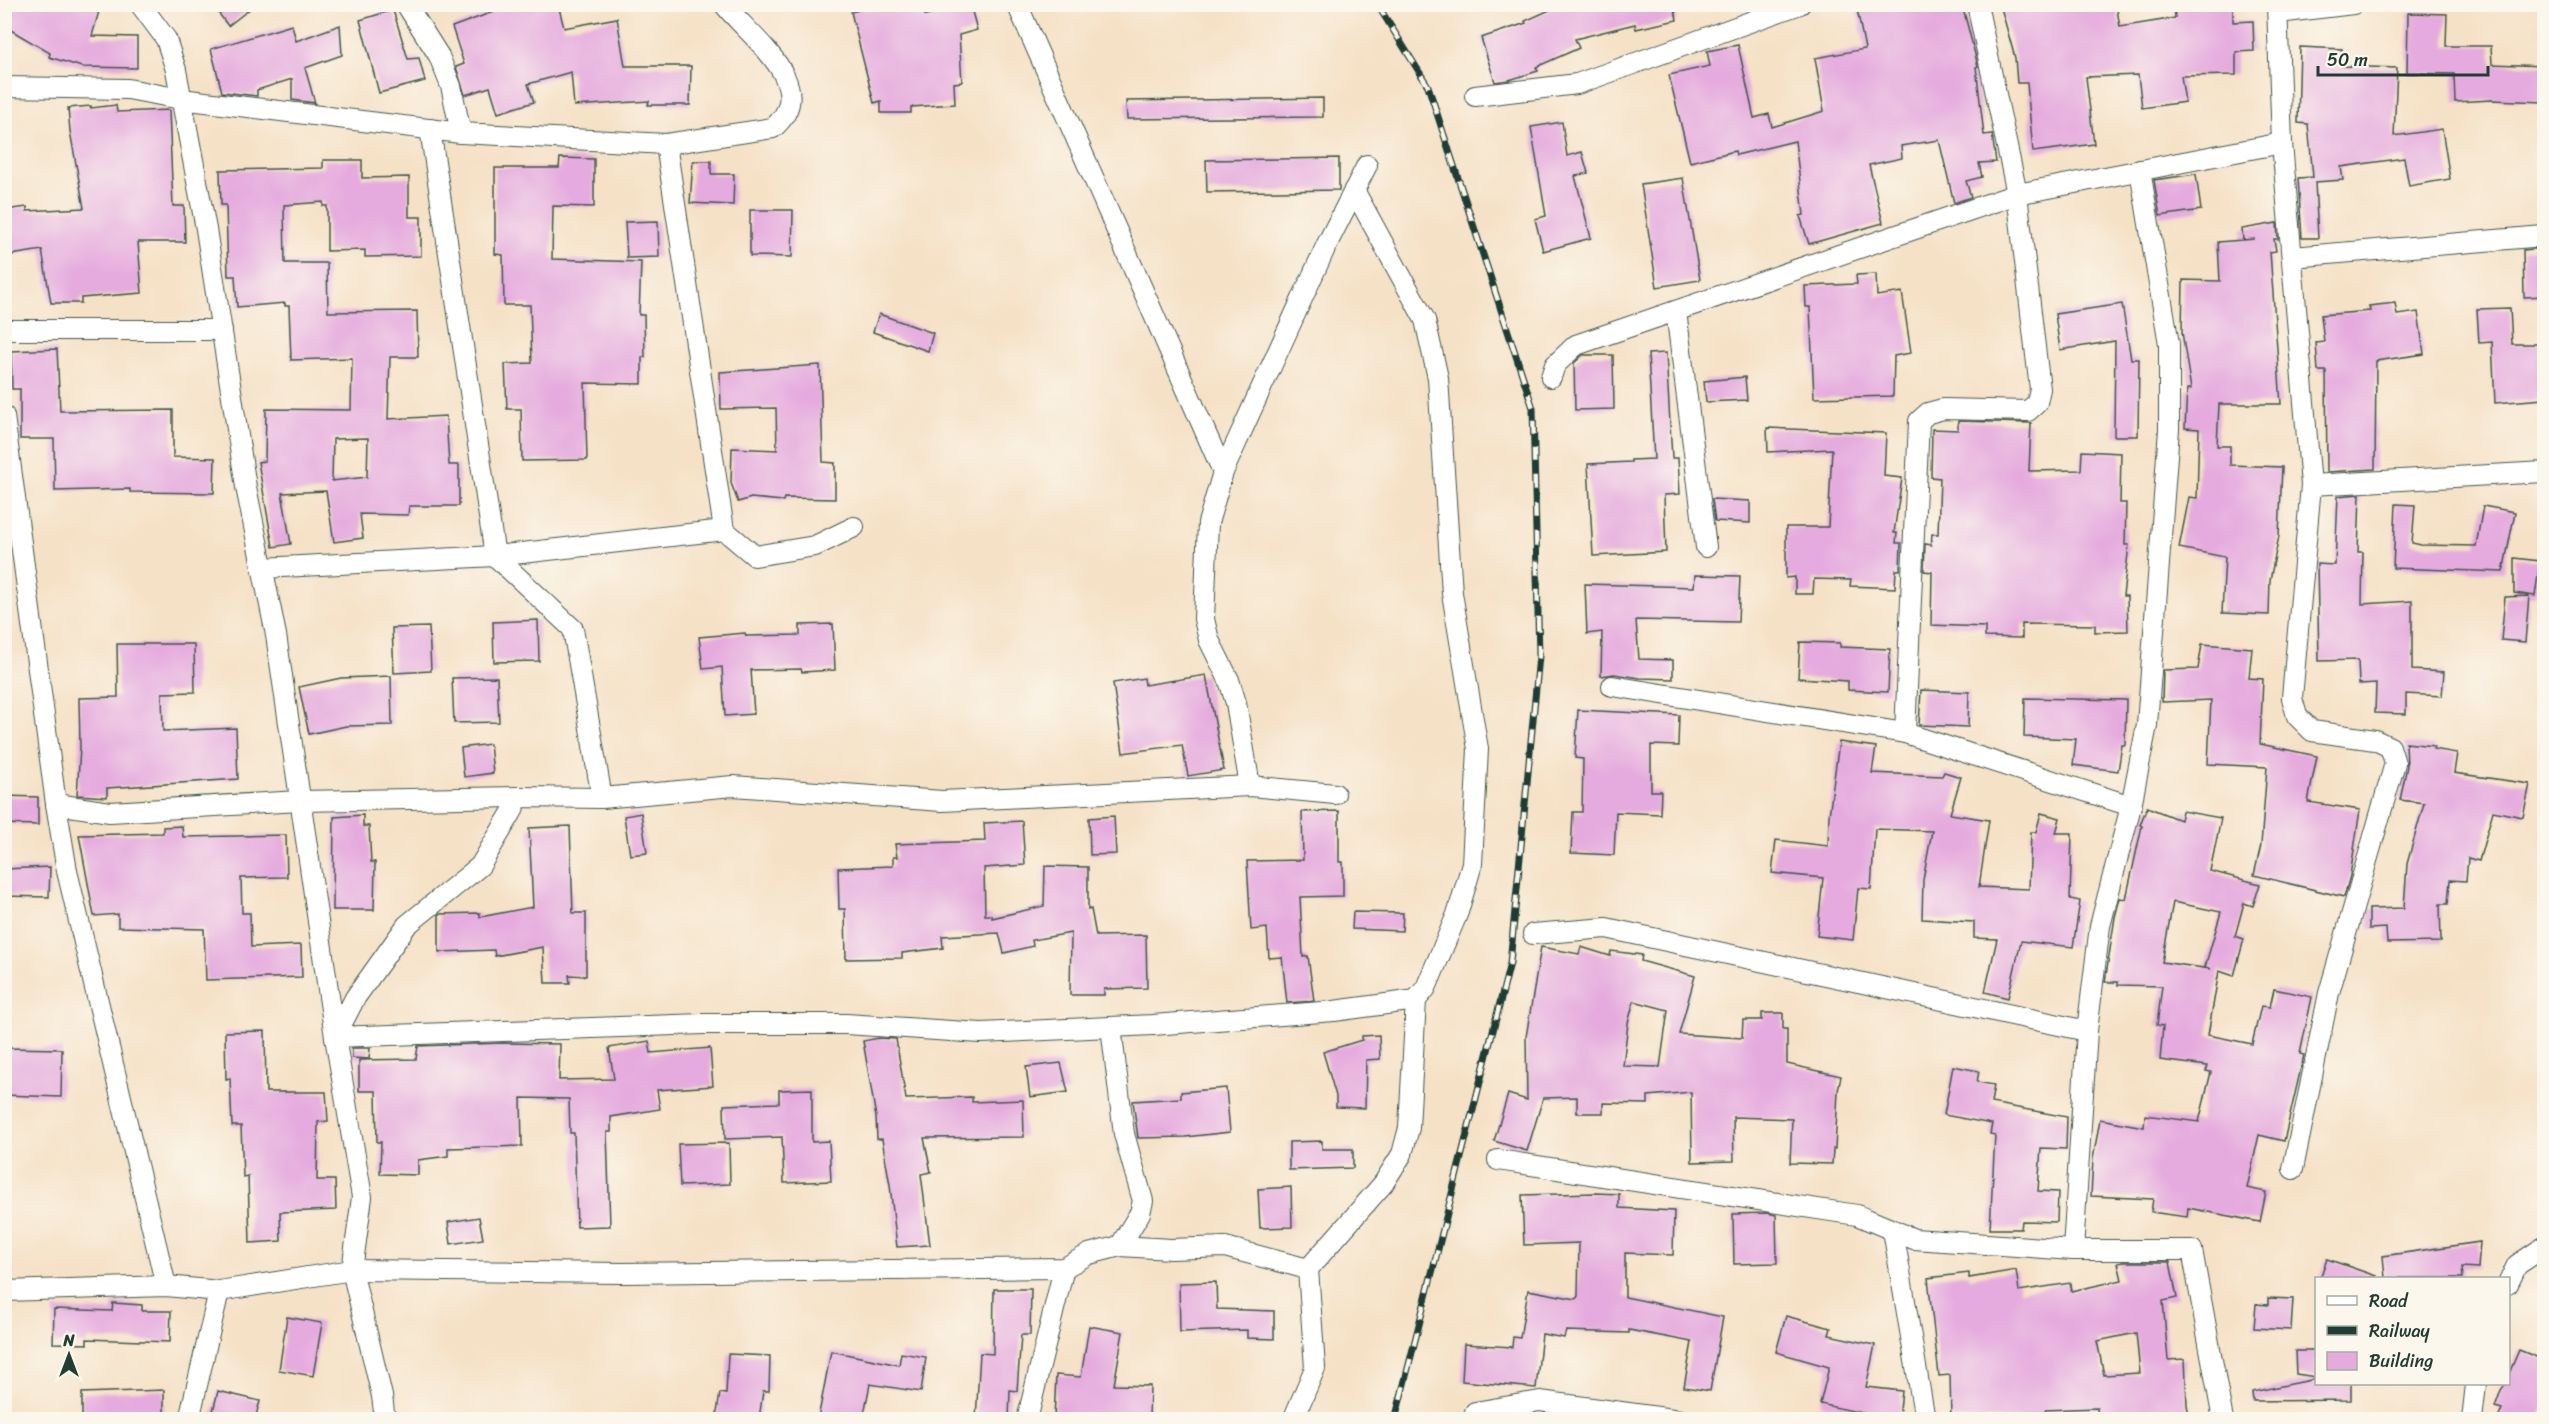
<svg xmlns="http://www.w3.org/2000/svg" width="2549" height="1424" font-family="Sriracha,sans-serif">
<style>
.building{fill:#e5abde;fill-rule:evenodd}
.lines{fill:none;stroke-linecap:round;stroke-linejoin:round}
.street-casing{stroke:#3f564a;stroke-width:22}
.street{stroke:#fff;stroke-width:20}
.rail-casing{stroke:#1f3d34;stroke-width:7}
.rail{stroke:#fbf7ec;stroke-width:4.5;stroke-dasharray:14;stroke-linecap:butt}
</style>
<rect width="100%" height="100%" fill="#fbf7ec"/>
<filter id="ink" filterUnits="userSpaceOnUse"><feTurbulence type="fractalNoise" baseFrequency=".0167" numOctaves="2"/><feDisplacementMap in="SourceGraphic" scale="12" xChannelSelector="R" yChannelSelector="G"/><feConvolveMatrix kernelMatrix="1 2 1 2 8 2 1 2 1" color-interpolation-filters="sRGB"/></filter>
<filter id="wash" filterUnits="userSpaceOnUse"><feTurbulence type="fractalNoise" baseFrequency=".008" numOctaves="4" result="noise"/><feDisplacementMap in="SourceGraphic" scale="24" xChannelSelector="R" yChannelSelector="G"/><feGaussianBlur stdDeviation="1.35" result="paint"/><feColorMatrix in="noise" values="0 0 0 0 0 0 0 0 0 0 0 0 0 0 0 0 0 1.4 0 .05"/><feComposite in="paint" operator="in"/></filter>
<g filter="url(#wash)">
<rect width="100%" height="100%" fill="#f5e1c6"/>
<g id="blocks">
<!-- building -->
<g class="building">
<polygon points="11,4 101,4 92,36 137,37 137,68 82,67 49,57 50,53 4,26 4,15"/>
<polygon points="212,4 256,4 228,26"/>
<polygon points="515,4 558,4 564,28 617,18 625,66 691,66 690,105 648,105 649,101 574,106 571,72 528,84 534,102 498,113 490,87 465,95 456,67 464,64 452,27"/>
<polygon points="884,4 921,4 925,15 970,4 977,30 959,35 962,82 954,83 955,104 911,107 911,113 881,113 881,101 874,103 851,12"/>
<polygon points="1563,4 1674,4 1677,20 1636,29 1635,24 1575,39 1579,48 1536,67 1538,71 1509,80 1495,82 1481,38 1526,23 1525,21"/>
<polygon points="1856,4 1962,4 1978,66 1976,67 1984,135 1992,134 1996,162 1979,163 1982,177 1966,181 1971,197 1954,203 1939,140 1901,146 1902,158 1869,165 1883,223 1809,244 1800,216 1804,215 1795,141 1736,155 1735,151 1690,162 1669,75 1710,66 1707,51 1738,45 1754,118 1769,114 1772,127 1824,111 1815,58 1865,49"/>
<polygon points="2000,4 2116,4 2120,27 2175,18 2174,4 2233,4 2233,22 2253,21 2254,51 2236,52 2236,75 2181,76 2185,102 2142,108 2138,75 2086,77 2094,144 2033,152 2027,83 2017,83 2015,58"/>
<polygon points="393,10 408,59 419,58 425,81 379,93 360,20"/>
<polygon points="2408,13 2447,14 2446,46 2491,46 2492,64 2544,66 2544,102 2492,100 2455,102 2454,74 2407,73"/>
<polygon points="292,25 296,41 340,25 342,55 305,68 315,103 292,100 292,79 257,90 257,96 222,92 211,49"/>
<polygon points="2300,47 2342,49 2341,66 2397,68 2394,136 2442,129 2450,179 2409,186 2404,158 2341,167 2343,180 2315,182 2318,238 2302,238 2298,178 2313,177 2308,124 2298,123"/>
<polygon points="1323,98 1323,117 1127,119 1126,101"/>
<polygon points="116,105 117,112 169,110 173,206 184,206 185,242 138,242 142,293 81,298 81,303 51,303 42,250 4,256 4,210 27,207 27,211 84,208 70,131 68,108 91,106 91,108"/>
<polygon points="1562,122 1567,156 1582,152 1588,173 1575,176 1591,238 1543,251 1535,219 1546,216 1531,127"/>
<polygon points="560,158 594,159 594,207 553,206 552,259 641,262 639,315 644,315 645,357 642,357 642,384 585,383 587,460 522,461 521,409 507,409 505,364 532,363 530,305 504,305 503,255 495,254 495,168 559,168"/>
<polygon points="1339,158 1339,190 1207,192 1206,160"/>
<path d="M 323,160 L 362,160 L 362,178 L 409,177 L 409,217 L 421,217 L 421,256 L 365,257 L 365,250 L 327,251 L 327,206 L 323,206 L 323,202 L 284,205 L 285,263 L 327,263 L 328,312 L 417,311 L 418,357 L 390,357 L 388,419 L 446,416 L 449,465 L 459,465 L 459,506 L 409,506 L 408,515 L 360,514 L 363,538 L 334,542 L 326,491 L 282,493 L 291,544 L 273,547 L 258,462 L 265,461 L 266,409 L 351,410 L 352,358 L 291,360 L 289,306 L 285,306 L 285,303 L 237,307 L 235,276 L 228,276 L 226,205 L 221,205 L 220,170 L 323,168 ZM 368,438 L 367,477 L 332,481 L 333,439 Z"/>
<polygon points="693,161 711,161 711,174 734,174 733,205 690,203"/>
<polygon points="2196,174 2201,210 2160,216 2154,180"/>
<polygon points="1683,178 1700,280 1657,287 1641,184"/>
<polygon points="750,210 793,210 792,257 750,256"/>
<polygon points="658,221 659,257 627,258 625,222"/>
<polygon points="2277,223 2278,239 2274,239 2276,251 2270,252 2281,404 2219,404 2217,446 2230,446 2230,465 2282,467 2279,536 2270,580 2269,615 2222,613 2225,557 2179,548 2189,497 2197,498 2199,429 2185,428 2187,389 2191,389 2182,332 2183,280 2220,281 2218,242 2255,239 2243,240 2242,229"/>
<polygon points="2544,248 2544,296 2524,297 2523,250"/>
<polygon points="1876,274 1877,296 1902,292 1911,353 1894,356 1893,396 1814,398 1810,307 1806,307 1805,286 1857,284 1856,275"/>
<polygon points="2395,303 2397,315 2418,312 2424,354 2376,361 2375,469 2327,472 2326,371 2318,371 2316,343 2324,342 2321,315 2370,311 2369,306"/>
<polygon points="2122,304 2131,359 2139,359 2138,436 2114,436 2115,341 2060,350 2055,314"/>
<polygon points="2510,308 2512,344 2544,344 2544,399 2495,403 2492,342 2479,343 2477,309"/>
<polygon points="879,314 933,333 928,351 873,332"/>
<polygon points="57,349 60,411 173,410 173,457 215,458 214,493 130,492 130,489 55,491 54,439 20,439 20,389 12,389 11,351"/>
<polygon points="1666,353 1672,458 1678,458 1680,494 1664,495 1666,552 1593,556 1588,464 1631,462 1631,460 1654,459 1648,354"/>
<polygon points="1583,355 1613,355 1614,409 1575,410 1574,363"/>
<polygon points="820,365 823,462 835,463 835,499 784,498 783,501 751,498 738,502 731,483 732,448 777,450 776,408 721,409 720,372"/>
<polygon points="1745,377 1747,400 1706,402 1704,381"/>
<polygon points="1958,421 2031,423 2029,471 2081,470 2082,451 2121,453 2120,503 2126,503 2125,545 2129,545 2123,596 2127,596 2128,631 2095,632 2095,625 2022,624 2022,638 1985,637 1985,627 1931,625 1932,572 1924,571 1925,544 1931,545 1932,534 1938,534 1940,478 1931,477 1932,429 1958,430"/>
<polygon points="1767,428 1886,433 1884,476 1902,478 1894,533 1897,533 1896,543 1901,543 1900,570 1896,570 1895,588 1850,586 1851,580 1814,579 1813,594 1795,594 1795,577 1786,578 1786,527 1828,527 1832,449 1768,452"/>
<polygon points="2360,494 2358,552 2363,552 2362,604 2412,601 2412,670 2444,672 2442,696 2406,694 2406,714 2375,713 2376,683 2359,684 2358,660 2319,661 2317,564 2335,565 2338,496"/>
<polygon points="1712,499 1750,501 1750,523 1715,521"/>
<polygon points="2396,504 2415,505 2412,543 2421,545 2476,546 2483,506 2515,512 2503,572 2393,568"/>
<polygon points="2514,558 2540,561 2535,596 2514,593"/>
<polygon points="1695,575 1740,576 1738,622 1636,620 1639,659 1673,660 1673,679 1640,678 1614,674 1601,676 1602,632 1587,634 1585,584 1694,587"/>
<polygon points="2529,596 2525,642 2501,640 2505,597"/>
<polygon points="538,620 539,661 494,662 493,622"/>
<polygon points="833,624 835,670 802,672 801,669 751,670 754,714 725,716 722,667 703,669 699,637 745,633 746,636 800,635 800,625"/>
<polygon points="429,627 431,671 394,673 392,628"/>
<polygon points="1800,642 1840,643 1840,647 1890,649 1888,692 1848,690 1848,681 1798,678"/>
<polygon points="117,644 194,644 195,692 162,693 163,731 236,728 238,779 107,788 107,797 77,795 80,748 79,698 118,697"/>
<polygon points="2202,644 2252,648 2249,678 2263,679 2260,744 2317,756 2308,802 2360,810 2350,876 2344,897 2254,875 2261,845 2267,767 2208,764 2211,700 2162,702 2163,670 2198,669"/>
<polygon points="1206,675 1224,770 1188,776 1182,745 1123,753 1113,683 1144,678 1145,685"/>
<polygon points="391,676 392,725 346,726 309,734 299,687 341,678"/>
<polygon points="497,677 499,722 454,723 452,678"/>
<polygon points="1921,690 1969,692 1968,727 1919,725"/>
<polygon points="2025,698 2126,700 2125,745 2122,745 2118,771 2073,765 2076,739 2024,737"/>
<polygon points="1578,710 1679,715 1678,746 1651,745 1651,791 1661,791 1660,814 1616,812 1614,855 1571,853 1573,812 1582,812 1583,759 1575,758"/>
<polygon points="1839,742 1876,747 1872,773 1942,776 1944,772 1961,777 1950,814 1989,820 1979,887 2029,889 2031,832 2036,832 2041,813 2060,818 2056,833 2072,833 2070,899 2080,901 2073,947 2021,941 2008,998 1985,992 1997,939 1974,938 1974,922 1922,919 1923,880 1932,831 1875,829 1871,889 1858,888 1853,940 1817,936 1823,878 1772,873 1776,840 1828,846 1829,816"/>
<polygon points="2406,743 2434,746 2433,749 2457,753 2454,773 2530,784 2523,817 2493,811 2479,861 2468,858 2466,881 2450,880 2448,904 2440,904 2441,942 2387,943 2386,928 2369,929 2369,909 2404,908 2407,864 2424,803 2400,800 2407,766"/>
<polygon points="490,744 493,773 464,777 461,748"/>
<polygon points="4,796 38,797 38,825 4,824"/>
<path d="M 2147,807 L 2180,820 L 2182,811 L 2221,818 L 2210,871 L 2260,884 L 2253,906 L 2244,903 L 2235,936 L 2244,939 L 2234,976 L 2219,971 L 2208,1035 L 2252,1044 L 2261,1006 L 2270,1007 L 2274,989 L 2312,997 L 2300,1054 L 2304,1055 L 2284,1141 L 2259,1135 L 2247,1188 L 2266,1192 L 2260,1222 L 2188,1208 L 2187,1217 L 2151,1212 L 2153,1199 L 2091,1196 L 2093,1159 L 2100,1119 L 2144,1127 L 2145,1115 L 2199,1122 L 2211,1072 L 2206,1071 L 2208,1066 L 2160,1060 L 2163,1026 L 2157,1025 L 2162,986 L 2118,985 L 2118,982 L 2105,982 L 2115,917 L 2120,898 L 2126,899 L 2142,826 L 2140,825 ZM 2173,902 L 2221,912 L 2205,967 L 2211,969 L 2162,962 Z"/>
<polygon points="1339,811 1339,862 1343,862 1343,896 1300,897 1303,957 1308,956 1314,1001 1287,1003 1282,957 1269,958 1267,928 1251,930 1247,861 1303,860 1302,812"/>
<polygon points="641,813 647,853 630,855 624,816"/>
<polygon points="363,815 363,826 369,826 371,862 375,862 374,910 333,910 334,817"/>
<polygon points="1114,816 1116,854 1090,855 1089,818"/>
<polygon points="1022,821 1025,865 984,868 985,915 992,915 992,918 1044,906 1045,866 1088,867 1088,910 1091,909 1096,936 1146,935 1147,988 1104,989 1104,995 1070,995 1071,933 1032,940 1033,946 1004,953 999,933 942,936 943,948 902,953 902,958 846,959 845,909 839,909 838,868 893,866 893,857 897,857 895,844 985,841 984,823"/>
<polygon points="182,826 183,837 286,835 287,877 241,878 242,913 250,913 251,947 301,945 302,977 206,980 204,929 118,927 118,914 94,916 79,835 163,833 163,827"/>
<polygon points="570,826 573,913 586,913 586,976 569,975 570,983 545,983 543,947 495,956 494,950 439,952 439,914 480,913 480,917 533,907 529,828"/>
<polygon points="50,867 49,897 4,896 4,869"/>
<polygon points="1353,912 1403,913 1402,931 1352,929"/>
<path d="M 1541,947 L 1579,954 L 1581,947 L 1610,956 L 1611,951 L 1642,955 L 1641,961 L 1695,976 L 1679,1034 L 1742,1038 L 1743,1020 L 1762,1020 L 1762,1013 L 1783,1013 L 1783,1029 L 1787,1029 L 1787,1064 L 1841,1076 L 1838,1091 L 1835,1149 L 1833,1149 L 1832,1164 L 1790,1163 L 1792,1119 L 1733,1117 L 1734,1161 L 1692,1162 L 1691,1092 L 1648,1096 L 1648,1104 L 1603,1103 L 1603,1113 L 1577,1113 L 1577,1097 L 1543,1098 L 1527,1151 L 1494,1141 L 1508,1094 L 1527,1100 L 1526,1037 ZM 1634,1001 L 1668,1010 L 1660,1067 L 1623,1066 L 1628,1023 Z"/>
<polygon points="265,1031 266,1092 326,1092 328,1121 318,1122 317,1180 335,1180 336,1210 280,1212 281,1241 250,1243 248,1176 243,1177 241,1126 232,1126 230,1078 226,1079 225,1032"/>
<polygon points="1379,1035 1380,1059 1366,1060 1365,1108 1336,1107 1336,1096 1323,1052 1362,1040 1362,1036"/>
<polygon points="879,1038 896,1039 906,1099 972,1097 972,1102 1023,1100 1024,1137 924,1138 931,1172 921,1174 930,1245 897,1247 890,1185 882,1139 877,1139 876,1117 863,1041"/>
<polygon points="649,1041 651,1053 710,1048 713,1086 657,1090 660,1109 611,1117 611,1132 607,1132 610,1226 577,1227 574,1133 570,1133 569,1099 521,1098 522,1146 448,1148 448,1156 418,1160 418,1175 380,1174 381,1142 377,1142 376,1091 359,1091 359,1060 416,1059 418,1046 503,1043 560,1044 559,1080 614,1079 609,1048"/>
<polygon points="4,1048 62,1049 61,1097 4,1095"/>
<polygon points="352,1048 370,1048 369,1059 352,1058"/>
<polygon points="1061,1063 1068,1092 1030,1097 1026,1067"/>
<polygon points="1953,1066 1979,1071 1977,1082 1994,1085 1991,1103 2067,1117 2066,1149 2041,1148 2038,1191 2058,1192 2057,1222 2022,1221 2021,1229 1990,1229 1995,1135 1990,1134 1992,1124 1944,1115"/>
<polygon points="1226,1088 1230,1132 1185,1137 1138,1138 1133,1101 1181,1098 1181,1092"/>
<polygon points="812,1089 812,1142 829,1141 831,1181 784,1183 782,1137 725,1139 724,1105 779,1103 779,1090"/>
<polygon points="1322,1141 1322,1149 1353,1149 1353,1168 1289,1170 1289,1142"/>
<polygon points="729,1143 730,1184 680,1186 678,1144"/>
<polygon points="1291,1187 1292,1227 1260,1228 1258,1189"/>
<polygon points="1595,1193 1619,1194 1619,1208 1674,1211 1673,1255 1625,1253 1625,1297 1723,1317 1710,1391 1684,1387 1692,1342 1629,1330 1629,1333 1566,1331 1564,1338 1542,1334 1536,1388 1462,1381 1464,1344 1512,1347 1513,1337 1520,1338 1528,1290 1576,1299 1578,1296 1579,1243 1524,1245 1522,1195"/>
<polygon points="1768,1213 1776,1215 1777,1263 1734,1264 1733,1214"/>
<polygon points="479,1217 483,1239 451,1244 448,1222"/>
<polygon points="2480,1242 2478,1268 2462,1267 2463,1278 2385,1278 2383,1256"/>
<polygon points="2327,1259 2376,1276 2375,1278 2320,1278"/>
<path d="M 2124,1262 L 2170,1262 L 2177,1298 L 2163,1301 L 2168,1360 L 2185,1359 L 2187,1405 L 2190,1419 L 2098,1419 L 2097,1408 L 2045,1410 L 2046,1419 L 1951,1419 L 1950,1375 L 1939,1376 L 1928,1278 L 1969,1273 L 1969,1278 L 2016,1270 L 2019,1291 L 2070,1283 L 2071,1291 L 2122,1280 L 2118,1263 ZM 2136,1333 L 2140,1373 L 2104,1375 L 2097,1341 Z"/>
<polygon points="1216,1282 1217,1309 1274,1311 1274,1339 1247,1338 1247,1330 1180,1332 1179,1283"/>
<polygon points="994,1289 1031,1289 1030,1335 1021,1335 1017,1391 1010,1390 1009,1419 976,1419 980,1353 993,1354"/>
<polygon points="2268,1298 2293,1299 2291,1330 2254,1328 2256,1304 2268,1305"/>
<polygon points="113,1303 142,1305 142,1311 171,1311 170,1342 87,1339 87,1344 53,1343 54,1309 112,1311"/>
<polygon points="1786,1316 1831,1328 1829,1335 1875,1345 1866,1387 1902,1391 1899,1419 1866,1419 1867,1414 1820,1404 1829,1367 1776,1352"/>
<polygon points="287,1317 322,1323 313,1376 279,1370"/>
<polygon points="1089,1326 1123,1332 1114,1385 1150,1386 1149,1419 1054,1419 1056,1375 1081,1377"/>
<polygon points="2519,1350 2544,1360 2544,1407 2539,1419 2498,1419 2502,1409 2495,1407 2501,1390 2506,1383 2508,1383 2508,1376"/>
<polygon points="831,1351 899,1365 901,1353 926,1357 921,1392 870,1384 863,1419 818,1419"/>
<polygon points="2295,1351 2316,1351 2316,1377 2296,1374"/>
<polygon points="728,1354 770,1356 769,1391 763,1391 759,1419 716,1419 720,1393 726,1394"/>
<polygon points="2316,1379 2316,1383 2351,1383 2351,1400 2253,1401 2252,1392"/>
<polygon points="164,1390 164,1419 82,1419 82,1393"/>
<polygon points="218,1391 260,1401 255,1419 211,1419"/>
</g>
</g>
</g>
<g filter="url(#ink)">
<use href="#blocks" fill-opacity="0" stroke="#3f564a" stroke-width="1.5"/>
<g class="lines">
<defs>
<g id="street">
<polyline points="140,4 166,39 176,70 206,229 246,487 276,635 335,1037 362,1197 352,1270 382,1396 385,1420"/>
<polyline points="406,4 439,56 451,86 461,133"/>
<polyline points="1017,4 1223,472 1208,523 1204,619 1209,640 1229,680 1236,703 1250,786"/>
<polyline points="2277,4 2282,143 2311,485 2292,698 2297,716 2312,731 2375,740 2390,747 2395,763 2329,993 2293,1169"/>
<polyline points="2278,13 2353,4"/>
<path d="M 4,87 L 128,89 L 181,99 L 461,133 L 666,144 L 773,128 C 822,86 749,37 724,4"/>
<polyline points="1475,96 1577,84 1800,4"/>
<polyline points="430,129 495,556 573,629 602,798"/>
<polyline points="666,144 724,530 755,556 815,546 854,527"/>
<polyline points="2292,257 2544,236"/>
<polyline points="1676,311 1706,547"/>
<polyline points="4,330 222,330"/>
<polyline points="1551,377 1555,365 1576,345 2017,194 2282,143"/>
<polyline points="4,416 56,804 110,812 300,801 518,797 602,798 733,786 942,801 1250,786 1335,794"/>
<polyline points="1223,472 1327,244 1367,165"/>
<polyline points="2311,485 2544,472"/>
<polyline points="262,568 495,556 724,530"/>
<polyline points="1612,686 1905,733 2131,806"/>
<polyline points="1905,733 1919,421 1928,413 1943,409 2028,411 2037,403 2040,389 2017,194 1977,4"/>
<polyline points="518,797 512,812 480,866 407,925 355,998 335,1037 703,1024 846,1024 981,1033 1153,1025 1334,1011 1416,1000 1426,988 1458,912 1472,864 1478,749 1452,593 1438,378 1425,320 1354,190"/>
<polyline points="56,804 67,871 166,1286"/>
<polyline points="1533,934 1606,928 2087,1031"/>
<polyline points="1111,1027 1124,1134 1143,1201 1140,1213 1120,1246"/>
<polyline points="1498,1160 1857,1215 1914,1239 2073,1250 2192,1250 2223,1420"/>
<polyline points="1893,1230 1925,1420"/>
<polyline points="2073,1250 2087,1031 2100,926 2131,806 2147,725 2169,429 2169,344 2140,170"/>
<polyline points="2508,1284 2517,1265 2544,1247"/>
<polyline points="4,1291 166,1286 219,1291"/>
<polyline points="1475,1412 1540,1401 1680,1420"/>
<polyline points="189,1420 219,1291 352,1270 623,1273 1064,1268 1089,1254 1120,1246 1171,1249 1225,1247 1308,1269"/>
<polyline points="1027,1420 1064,1268"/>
<polyline points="1293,1420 1315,1368 1308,1269 1383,1184 1402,1154 1409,1128 1416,1000"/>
<polyline points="2472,1420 2476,1384"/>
</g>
</defs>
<!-- street casing -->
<use href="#street" class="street-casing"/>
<!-- street -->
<use href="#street" class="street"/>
<defs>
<polyline id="rail" points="1377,4 1428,86 1533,408 1539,656 1510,963 1395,1420"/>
</defs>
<!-- rail casing -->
<use href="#rail" class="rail-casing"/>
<!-- rail -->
<use href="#rail" class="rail"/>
</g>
</g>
<!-- margin -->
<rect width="2549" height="1424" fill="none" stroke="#fbf7ec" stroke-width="24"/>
<!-- legend -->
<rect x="2315" y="1277" width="195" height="108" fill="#fbf7ec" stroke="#a3ada2" stroke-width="1.5"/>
<rect x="2327" y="1296" width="30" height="9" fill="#ffffff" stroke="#a3ada2" stroke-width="1.5"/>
<text x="2369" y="1307" font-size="18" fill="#1f3d34">Road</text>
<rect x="2327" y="1326" width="30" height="9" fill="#1f3d34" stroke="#a3ada2" stroke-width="1.5"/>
<text x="2369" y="1337" font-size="18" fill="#1f3d34">Railway</text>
<rect x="2327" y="1352" width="30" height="18" fill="#e5abde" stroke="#a3ada2" stroke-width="1.5"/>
<text x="2369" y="1367" font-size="18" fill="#1f3d34">Building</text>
<!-- north arrow -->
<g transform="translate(69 1355)" stroke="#fbf7ec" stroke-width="4.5" paint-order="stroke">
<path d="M0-4.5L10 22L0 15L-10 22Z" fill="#1f3d34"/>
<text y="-9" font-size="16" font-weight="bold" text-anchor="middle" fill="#1f3d34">N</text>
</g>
<!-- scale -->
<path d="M2318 66v9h170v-9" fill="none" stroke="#1f3d34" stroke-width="3"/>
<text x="2327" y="66" font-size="18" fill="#1f3d34" stroke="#fbf7ec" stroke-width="4.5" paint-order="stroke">50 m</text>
</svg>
